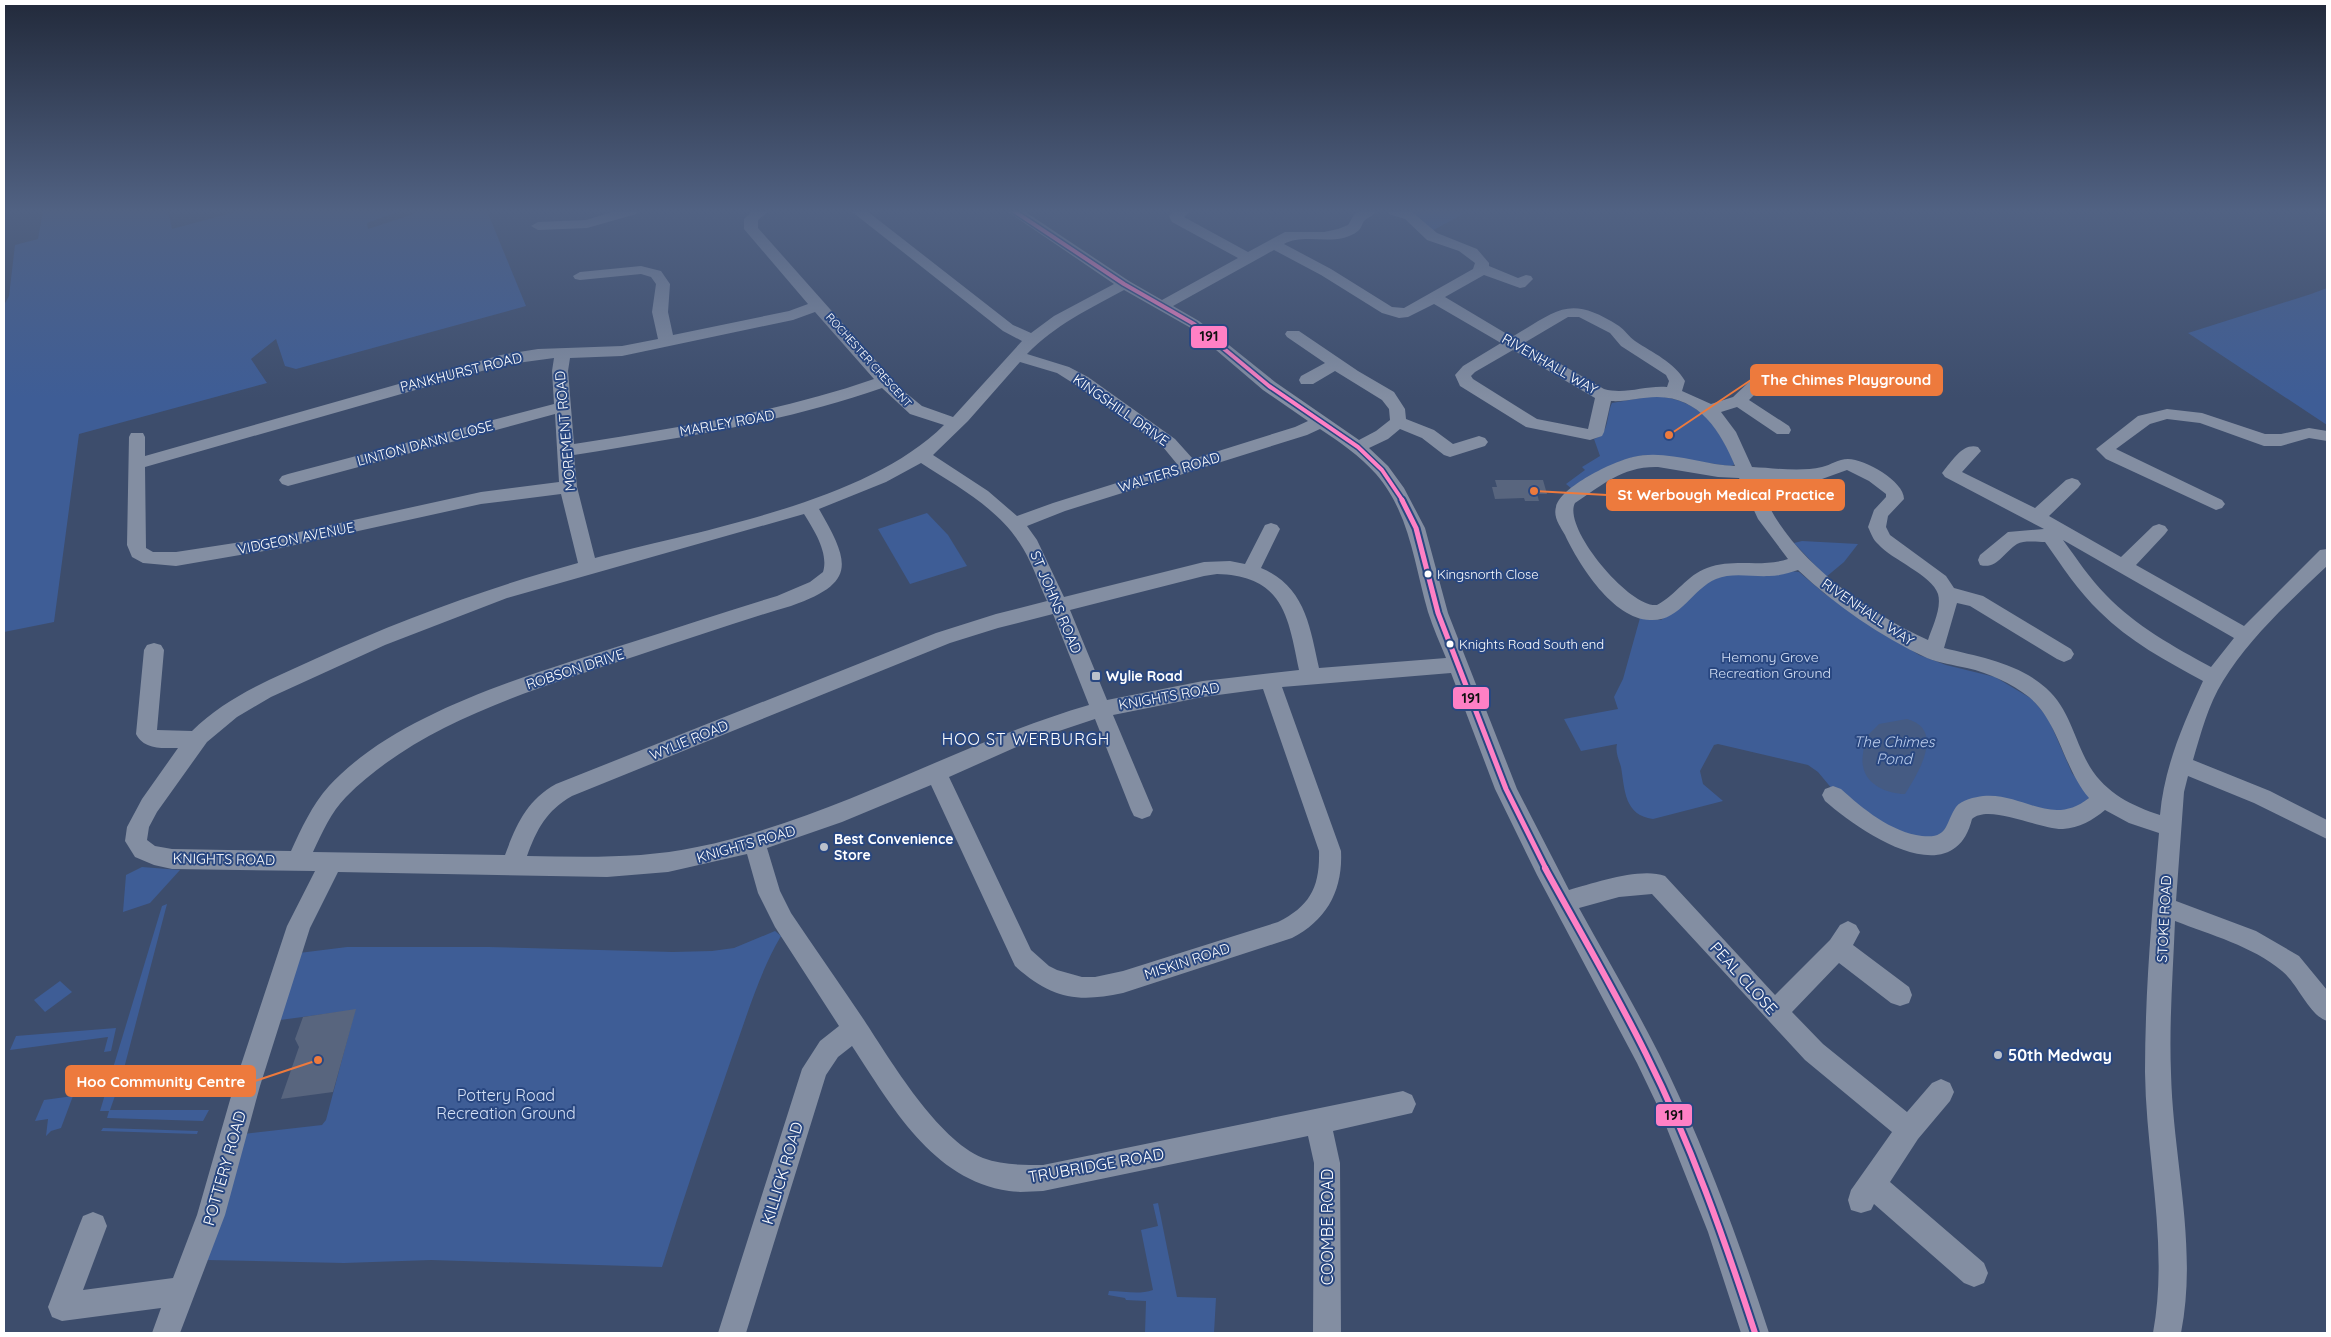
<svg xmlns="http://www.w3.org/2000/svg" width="2331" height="1337" font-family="Quicksand,sans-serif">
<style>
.green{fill:#3e5d96}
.water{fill:#455b83}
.building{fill:#58657e}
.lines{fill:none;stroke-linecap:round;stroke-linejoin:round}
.minor{fill:#838ea2;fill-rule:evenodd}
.bus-1-far2-casing{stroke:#294780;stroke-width:7}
.bus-1-far1-casing{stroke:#294780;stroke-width:9}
.bus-1-casing{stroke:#294780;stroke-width:10}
.bus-1-far2{stroke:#ff80c5;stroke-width:4}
.bus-1-far1{stroke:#ff80c5;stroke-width:5}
.bus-1{stroke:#ff80c5;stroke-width:6}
.bus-dot{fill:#fff;stroke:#294780;stroke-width:2}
.poi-dot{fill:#bbc1cc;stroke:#294780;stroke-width:2}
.labels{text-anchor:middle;stroke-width:4;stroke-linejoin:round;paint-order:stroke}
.far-street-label{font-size:11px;fill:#fff;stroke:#294780}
.bus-label{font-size:13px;fill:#fff;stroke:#294780;text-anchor:start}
.street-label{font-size:14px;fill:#fff;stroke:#294780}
.park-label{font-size:14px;fill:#d4e0f5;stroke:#294780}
.poi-label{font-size:14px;font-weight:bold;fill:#fff;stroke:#294780;text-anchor:start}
.water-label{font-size:15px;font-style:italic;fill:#bcceed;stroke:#294780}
.quarter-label{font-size:16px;letter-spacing:1px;fill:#fff;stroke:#294780}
.near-street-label{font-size:16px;fill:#fff;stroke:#294780}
.near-poi-label{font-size:16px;font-weight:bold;fill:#fff;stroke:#294780;text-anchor:start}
.near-park-label{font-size:16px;fill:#d4e0f5;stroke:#294780}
.leader{fill:none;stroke:#ed7a3d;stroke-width:2}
.callout-dot{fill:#ed7a3d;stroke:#294780;stroke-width:2}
.callout{fill:#ed7a3d;stroke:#ed7a3d;stroke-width:2}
.callout-label{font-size:15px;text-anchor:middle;font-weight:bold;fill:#fff}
.line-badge{stroke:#294780;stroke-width:2}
.pale-badge-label{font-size:14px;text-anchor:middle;font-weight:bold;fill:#111}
</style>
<rect width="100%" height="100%" fill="#3d4d6c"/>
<!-- green -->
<g class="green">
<polygon points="43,211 168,211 172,229 239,211 400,211 367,223 368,229 417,213 416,211 487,211 526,306 296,369 285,366 276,339 251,359 267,383 79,434 54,622 4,632 4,305 9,296 15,245 38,239"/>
<polygon points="1406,211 1458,211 1463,214 1428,233 1422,220"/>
<polygon points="2327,288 2327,425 2188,333 2311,294"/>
<path d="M 1653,396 C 1688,398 1709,413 1725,444 C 1728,450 1734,458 1734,465 L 1730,466 L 1648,455 C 1619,457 1597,474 1572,489 L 1566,484 L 1585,470 L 1582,467 L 1600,456 L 1594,439 C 1610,434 1606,415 1612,403 Z"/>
<polygon points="927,513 948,535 967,566 910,584 878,529"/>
<polygon points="1802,541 1858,544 1844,562 1826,577 1794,543"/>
<path d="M 1790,571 L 1799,572 L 1825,594 L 1919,655 L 1946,665 L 1995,677 L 2032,699 L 2048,718 L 2072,773 L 2090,797 L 2081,805 L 2060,813 L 1996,800 L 1948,827 L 1938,836 L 1924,838 L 1891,829 L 1833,790 L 1818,772 L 1808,765 L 1718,744 L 1714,745 L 1700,771 L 1703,784 L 1723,801 L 1653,819 C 1624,815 1625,790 1621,767 C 1619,760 1615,752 1617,744 L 1581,751 L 1564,719 L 1618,709 L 1614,697 L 1623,679 L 1640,618 L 1661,620 L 1707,582 L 1728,574 Z"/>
<polygon points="142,867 180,870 150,903 123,912 126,875"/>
<polygon points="167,904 122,1076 110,1110 209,1110 203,1121 107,1118 109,1111 100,1111 162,906"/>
<path d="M 775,931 L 781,936 C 759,973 747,1016 732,1057 C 708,1126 684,1196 662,1267 L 431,1260 L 344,1263 L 207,1260 L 243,1134 L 322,1125 L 326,1120 L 355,1010 L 280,1020 L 299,953 L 347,947 L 488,947 L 673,952 L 712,951 L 734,948 Z"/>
<polygon points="60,981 72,992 45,1012 34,1000"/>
<polygon points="116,1028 111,1051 104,1052 108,1037 10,1050 16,1036"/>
<polygon points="73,1096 61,1128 51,1131 46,1136 48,1119 35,1121 44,1100"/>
<polygon points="103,1128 198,1131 197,1134 101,1131"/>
<path d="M 1158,1203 L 1177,1297 L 1216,1298 L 1214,1333 L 1145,1333 L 1146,1301 L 1126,1300 L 1125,1298 L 1108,1295 L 1109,1291 C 1125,1291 1138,1295 1153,1290 L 1141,1230 L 1158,1226 L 1153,1204 Z"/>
</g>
<!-- water -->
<path class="water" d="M 1907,719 C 1945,729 1919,772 1905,794 C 1888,794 1866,785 1863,766 C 1861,758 1865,748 1864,739 L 1879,724 Z"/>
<!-- building -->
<g class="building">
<polygon points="1495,480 1543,480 1547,494 1537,494 1539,501 1525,501 1524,498 1495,499 1492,487 1497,487"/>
<polygon points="356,1009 333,1092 281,1099 299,1047 295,1039 303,1017"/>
</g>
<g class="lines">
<!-- minor -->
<g class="minor">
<polygon points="615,211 638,211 636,214 587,228 538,230 531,226 538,222 586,220"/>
<path d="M 753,211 L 769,211 L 758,220 L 758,228 L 901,389 L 922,406 L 953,417 L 1022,341 L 1003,331 L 851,211 L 867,211 L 1013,325 L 1031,333 L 1054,316 L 1114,284 L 1007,211 L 1024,211 L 1129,281 L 1162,300 L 1238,258 L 1172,222 L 1169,216 L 1174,211 L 1190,211 L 1184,217 L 1248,252 L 1285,232 L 1324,232 L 1338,229 L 1348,225 L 1354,215 L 1360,211 L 1377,211 C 1373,216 1368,217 1364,221 C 1362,224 1361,229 1358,231 C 1337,248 1305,232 1284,244 L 1331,269 L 1392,307 L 1404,308 L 1473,269 L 1475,263 L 1459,251 L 1427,240 L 1405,219 L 1389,214 L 1387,211 L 1411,211 L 1437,233 L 1477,249 L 1489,263 L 1489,266 L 1518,278 L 1526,275 L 1531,276 L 1533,279 L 1525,287 L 1520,288 L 1484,275 L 1445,297 L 1512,337 C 1558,310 1569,294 1619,326 C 1625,330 1629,337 1635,341 C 1653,353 1674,362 1685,381 L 1682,391 L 1711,404 L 1733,397 L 1749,382 L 1761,382 L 1763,386 L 1749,400 L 1789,426 L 1791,430 L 1789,434 L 1777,434 L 1737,407 L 1721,412 L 1736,432 L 1752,467 C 1774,468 1800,472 1822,467 C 1831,465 1838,459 1848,459 C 1865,459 1904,481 1904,499 L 1888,516 L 1886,527 L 1890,535 L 1946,576 L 1954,588 L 1983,596 L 2071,649 L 2074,654 L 2071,659 L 2064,662 L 2057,659 L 1970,606 L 1957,603 L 1944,648 C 1980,657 2018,663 2046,688 C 2070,709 2074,740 2090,767 C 2106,793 2132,806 2160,815 C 2164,768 2183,724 2203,681 C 2166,661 2129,641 2100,612 C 2078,591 2062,566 2045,542 C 2037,542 2024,540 2017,544 C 2004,552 1997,570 1980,565 L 1978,560 L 1980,555 L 2008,532 L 2044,529 L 1945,477 L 1942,473 L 1945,469 C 1954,459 1963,443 1978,447 L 1981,451 L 1962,472 L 2035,508 L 2066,480 L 2072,478 L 2078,480 L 2081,484 L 2078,488 L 2049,516 L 2121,557 L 2153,526 L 2159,524 L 2165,526 L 2168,530 L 2165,534 L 2136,565 L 2244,626 L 2320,550 L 2327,549 L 2327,566 C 2290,601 2249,638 2223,681 C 2208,705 2201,733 2193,760 L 2270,791 L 2327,820 L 2327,839 L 2254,803 L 2188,776 L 2184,792 L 2176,901 L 2256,931 L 2299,956 L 2327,990 L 2327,1021 C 2309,1015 2298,984 2282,971 C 2252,946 2211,935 2175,921 C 2173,972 2169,1023 2171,1073 C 2173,1159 2198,1247 2181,1333 L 2153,1333 C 2169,1246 2146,1159 2145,1072 C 2145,992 2152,912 2159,833 L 2129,823 L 2105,810 C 2093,820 2079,828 2063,829 C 2041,830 1989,803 1972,819 C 1953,896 1859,831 1825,801 L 1822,795 L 1825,789 L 1833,786 L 1841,789 C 1863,809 1891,832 1922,836 C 1949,839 1945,823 1956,807 C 1961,800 1975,797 1983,796 C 2023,792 2051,828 2089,798 C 2063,768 2060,723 2029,697 C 2011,683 1989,673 1967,668 C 1954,665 1939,663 1927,658 C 1880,636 1836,606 1798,570 C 1789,573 1779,576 1769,576 C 1752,577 1732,572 1716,579 C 1692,589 1680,622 1650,620 C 1613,619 1579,565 1565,535 C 1560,526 1553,517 1556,507 C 1560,487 1614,461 1633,457 C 1666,449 1702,465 1735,466 C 1721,432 1700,397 1657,397 C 1641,397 1627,402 1611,401 L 1604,432 L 1602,436 L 1590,440 L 1526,427 L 1460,386 L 1455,375 L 1463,366 L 1501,343 L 1434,304 L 1408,317 L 1399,318 L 1382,313 L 1321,275 L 1274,250 L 1173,306 L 1199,321 L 1275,382 L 1359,440 L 1376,431 L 1390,420 L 1389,409 L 1382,400 L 1335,371 L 1313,384 L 1301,384 L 1299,380 L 1301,376 L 1325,363 L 1287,337 L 1285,334 L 1287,331 L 1299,331 L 1358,371 L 1394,392 L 1405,409 L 1406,419 L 1434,430 L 1453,444 L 1479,436 L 1485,438 L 1488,442 L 1485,446 L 1450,457 L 1444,455 L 1422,438 L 1400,429 L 1388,439 L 1369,448 L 1388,466 L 1404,488 L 1425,528 L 1448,613 L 1517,789 L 1569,890 C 1595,883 1640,867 1665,876 L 1775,995 L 1830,940 L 1840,925 L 1848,921 L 1856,925 L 1860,932 L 1853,945 L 1909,987 L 1912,995 L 1909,1003 L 1900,1006 L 1891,1003 L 1839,963 L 1792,1012 L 1823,1044 L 1907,1112 L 1932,1083 L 1941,1079 L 1950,1083 L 1954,1092 L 1950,1101 L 1918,1139 L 1890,1182 L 1984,1263 L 1988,1273 L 1984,1283 L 1974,1287 L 1964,1283 L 1874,1204 L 1871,1210 L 1861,1213 L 1851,1210 L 1848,1200 L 1851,1190 L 1892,1132 L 1805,1060 L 1652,894 L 1619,897 L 1579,908 C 1613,970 1650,1031 1679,1096 C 1714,1173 1743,1253 1769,1333 L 1741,1333 L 1708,1232 L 1660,1111 L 1637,1063 L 1537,875 L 1495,789 L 1451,673 L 1282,687 L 1341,851 C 1343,890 1327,920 1292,938 L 1123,993 C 1076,1003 1051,998 1015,966 L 931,785 L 842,822 L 767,848 L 780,891 L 791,913 C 815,949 840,984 864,1020 C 891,1061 937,1139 983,1158 C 1002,1165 1022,1165 1043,1165 L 1403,1091 L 1412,1095 L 1416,1104 L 1412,1113 L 1333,1131 L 1340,1163 L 1341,1333 L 1313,1333 L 1314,1163 L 1308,1136 L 1043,1191 C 1032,1191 1020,1193 1009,1191 C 932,1180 891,1105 852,1046 L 838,1057 L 826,1075 L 746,1333 L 718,1333 L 802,1069 L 820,1041 L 839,1026 L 775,927 L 758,893 L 747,854 L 668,872 L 607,877 L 338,872 L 310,928 L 260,1086 L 225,1215 L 180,1333 L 152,1333 L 161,1308 L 62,1321 L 52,1317 L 48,1307 L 79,1226 L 83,1216 L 93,1212 L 103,1216 L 107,1226 L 83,1290 L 173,1278 L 197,1215 L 234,1086 L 287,926 L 315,871 L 172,869 L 154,865 L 135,857 L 125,841 L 127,827 L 142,799 L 178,748 C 163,748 144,750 136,734 L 144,650 L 147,645 L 154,643 L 161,645 L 164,650 L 157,730 L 192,731 C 226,697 271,679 315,659 C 400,620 487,588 578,563 L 561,494 L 481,504 L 281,548 L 176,566 L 143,563 L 132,557 L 127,545 L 129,437 L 131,433 L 143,433 L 145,437 L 145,456 L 501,355 L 538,349 L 622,346 L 658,339 L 652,312 L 656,284 L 651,277 L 641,274 L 580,280 L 575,279 L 573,276 L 580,272 L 641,266 L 661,271 L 670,284 L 668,312 L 673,335 L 789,311 L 808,304 L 744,229 L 744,219 ZM 1124,290 L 1189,327 L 1263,390 L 1308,421 L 1295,427 L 1193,459 L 1175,439 L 1088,377 L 1069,367 L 1027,354 C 1055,325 1089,309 1124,290 ZM 815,312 L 874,379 C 776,413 675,428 574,444 L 568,371 L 570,358 L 622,356 L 793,320 ZM 1568,317 L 1579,317 L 1610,333 L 1621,346 L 1666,375 L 1669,381 L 1667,387 C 1646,385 1625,395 1604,389 L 1524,343 ZM 1513,350 L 1595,398 L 1588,429 L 1537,419 L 1473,379 L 1471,376 L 1475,372 ZM 554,358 L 552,371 L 554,404 L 288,474 L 282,476 L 279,480 L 282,484 L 288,486 L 555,414 L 559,482 L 481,492 L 281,536 L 176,552 L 153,552 L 146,548 L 145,467 L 503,365 ZM 1020,362 L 1057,373 L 1076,385 L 1163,447 L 1177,464 L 1053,503 L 1017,516 L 988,491 L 933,455 L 968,421 ZM 882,388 L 910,414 L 944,425 C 866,503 700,530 595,558 L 577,487 L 574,455 C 678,438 782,423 882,388 ZM 1320,429 C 1340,442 1360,456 1376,474 C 1410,513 1414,564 1428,612 C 1433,628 1440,643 1446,658 L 1319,668 C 1310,627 1305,586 1261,568 L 1280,529 L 1277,525 L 1271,523 L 1265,525 L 1245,564 L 1230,561 L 1204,562 L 1064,597 L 1037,540 L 1027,526 L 1065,511 L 1307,435 ZM 921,463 C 955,485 996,507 1019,542 C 1031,559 1038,582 1047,601 L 996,614 L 936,633 L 556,784 C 527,800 516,825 505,855 L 313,852 C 322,833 331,812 346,797 C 420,722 538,688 636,656 C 688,639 739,621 791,606 C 857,583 850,563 819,509 L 886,482 ZM 1658,467 L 1718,477 L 1739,478 L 1758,519 L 1788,559 C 1762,568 1734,558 1707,568 C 1687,575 1676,595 1657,605 C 1629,608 1562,527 1575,503 C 1602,485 1623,466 1658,467 ZM 1847,470 L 1869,481 L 1886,494 L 1886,497 L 1874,510 L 1868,527 C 1871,533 1873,540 1878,544 C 1892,560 1932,575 1938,594 C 1942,608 1932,627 1928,640 C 1870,613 1809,571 1775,517 C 1768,505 1762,492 1757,479 L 1822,479 ZM 804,514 C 814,530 829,553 823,572 L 810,582 L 777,596 C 727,611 677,628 626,644 C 532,674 397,712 329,786 C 312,805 301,829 291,851 L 172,849 L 155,846 L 147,840 L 149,827 L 157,812 L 207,742 L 237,717 L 271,697 L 385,645 L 507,598 ZM 2063,540 L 2234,638 L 2211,667 C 2174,647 2136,626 2106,595 C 2090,579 2077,559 2063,540 ZM 1217,574 C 1283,576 1288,615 1299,670 L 1203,681 L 1107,700 L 1070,610 L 1204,576 ZM 1053,614 L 1089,705 C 955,744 835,819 697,847 C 641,859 584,857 527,856 C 537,829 546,811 572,796 L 950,643 L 998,628 ZM 1263,689 L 1319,851 C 1320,887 1310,906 1278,922 L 1123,971 L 1095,977 L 1082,977 L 1057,970 L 1049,966 L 1031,950 L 949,777 L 1032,740 L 1095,719 L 1131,810 L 1134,816 L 1142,819 L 1150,816 L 1153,810 L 1113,715 L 1203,697 Z"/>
<polygon points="2167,409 2202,413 2265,434 2281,434 2309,428 2327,431 2327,441 2309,438 2281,446 2264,446 2200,423 2167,419 2150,424 2116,449 2222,500 2225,504 2222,508 2216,510 2106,459 2096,449 2138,416"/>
</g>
<defs>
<polyline id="bus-1-far2" points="1014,211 1124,284 1194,324 1269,386 1358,447 1382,470 1403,501"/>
<polyline id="bus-1-far1" points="1402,500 1416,528 1438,613 1506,789 1546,869"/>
<path id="bus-1" d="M 1545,868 C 1579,930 1615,991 1646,1054 C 1691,1144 1724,1238 1755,1333"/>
</defs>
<!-- bus-1-far2 casing -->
<use href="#bus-1-far2" class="bus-1-far2-casing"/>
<!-- bus-1-far1 casing -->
<use href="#bus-1-far1" class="bus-1-far1-casing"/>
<!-- bus-1 casing -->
<use href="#bus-1" class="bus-1-casing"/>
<!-- bus-1-far2 -->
<use href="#bus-1-far2" class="bus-1-far2"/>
<!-- bus-1-far1 -->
<use href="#bus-1-far1" class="bus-1-far1"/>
<!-- bus-1 -->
<use href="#bus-1" class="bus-1"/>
</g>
<!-- sky -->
<linearGradient id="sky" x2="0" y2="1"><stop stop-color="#222a3b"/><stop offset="0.53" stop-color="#516283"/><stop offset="1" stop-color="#516283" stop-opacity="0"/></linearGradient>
<rect width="2331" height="398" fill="url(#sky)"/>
<!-- markers -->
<g class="bus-dot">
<circle cx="1428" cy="574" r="4.5"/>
<circle cx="1450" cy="644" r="4.5"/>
</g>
<g class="poi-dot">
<rect x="1091" y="671" width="10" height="10" rx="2.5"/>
<circle cx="824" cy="847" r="5"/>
<circle cx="1998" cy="1055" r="5"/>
</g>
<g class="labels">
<!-- far-street labels -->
<g class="far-street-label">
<text transform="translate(869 360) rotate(48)" y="4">ROCHESTER CRESCENT</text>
</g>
<!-- bus labels -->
<g class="bus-label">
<text x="1437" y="579">Kingsnorth Close</text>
<text x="1459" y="649">Knights Road South end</text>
</g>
<!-- street labels -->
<g class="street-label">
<text transform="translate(1550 364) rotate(30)" y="5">RIVENHALL WAY</text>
<text transform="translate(461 372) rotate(-14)" y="5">PANKHURST ROAD</text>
<text transform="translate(1121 410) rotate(35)" y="5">KINGSHILL DRIVE</text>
<text transform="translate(727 423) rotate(-10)" y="5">MARLEY ROAD</text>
<text transform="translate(565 431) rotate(-95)" y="5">MOREMENT ROAD</text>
<text transform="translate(425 443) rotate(-15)" y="5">LINTON DANN CLOSE</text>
<text transform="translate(1169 472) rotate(-17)" y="5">WALTERS ROAD</text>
<text transform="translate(296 538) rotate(-11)" y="5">VIDGEON AVENUE</text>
<text transform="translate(1056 602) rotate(67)" y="5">ST JOHNS ROAD</text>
<text transform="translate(1868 612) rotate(34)" y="5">RIVENHALL WAY</text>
<text transform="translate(575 669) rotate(-18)" y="5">ROBSON DRIVE</text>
<text transform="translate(1169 696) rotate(-10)" y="5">KNIGHTS ROAD</text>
<text transform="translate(689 740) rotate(-22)" y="5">WYLIE ROAD</text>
<text transform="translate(746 844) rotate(-16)" y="5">KNIGHTS ROAD</text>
<text transform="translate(224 859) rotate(1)" y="5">KNIGHTS ROAD</text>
<text transform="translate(2164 919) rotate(-87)" y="5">STOKE ROAD</text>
<text transform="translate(1187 961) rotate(-18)" y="5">MISKIN ROAD</text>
</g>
<!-- park labels -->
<g class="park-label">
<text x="1770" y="662">Hemony Grove<tspan x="1770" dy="16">Recreation Ground</tspan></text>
</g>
<!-- poi labels -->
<g class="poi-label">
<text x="1106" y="681">Wylie Road</text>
<text x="834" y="844">Best Convenience<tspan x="834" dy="16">Store</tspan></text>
</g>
<!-- water labels -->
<g class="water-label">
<text x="1894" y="747">The Chimes<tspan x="1894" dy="17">Pond</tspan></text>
</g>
<!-- quarter labels -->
<g class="quarter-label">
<text x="1026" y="745">HOO ST WERBURGH</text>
</g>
<!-- near-street labels -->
<g class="near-street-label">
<text transform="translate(1744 978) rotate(48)" y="6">PEAL CLOSE</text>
<text transform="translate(1096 1165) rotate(-10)" y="6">TRUBRIDGE ROAD</text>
<text transform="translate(224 1168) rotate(-74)" y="6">POTTERY ROAD</text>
<text transform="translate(782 1173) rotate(-73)" y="6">KILLICK ROAD</text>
<text transform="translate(1327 1227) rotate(-90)" y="6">COOMBE ROAD</text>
</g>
<!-- near-poi labels -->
<g class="near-poi-label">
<text x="2008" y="1061">50th Medway</text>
</g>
<!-- near-park labels -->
<g class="near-park-label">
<text x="506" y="1101">Pottery Road<tspan x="506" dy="18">Recreation Ground</tspan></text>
</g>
</g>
<!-- callouts -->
<path class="leader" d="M1669 435L1751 380M1534 491L1607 495M318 1060L255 1081"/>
<g class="callout-dot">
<circle cx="1669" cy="435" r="5"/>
<circle cx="1534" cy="491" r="5"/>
<circle cx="318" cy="1060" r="5"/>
</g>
<g class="callout">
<rect x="1751" y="365" width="191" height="30" rx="5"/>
<rect x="1607" y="480" width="237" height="30" rx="5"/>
<rect x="66" y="1066" width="189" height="30" rx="5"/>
</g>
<g class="callout-label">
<text x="1846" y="385">The Chimes Playground</text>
<text x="1726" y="500">St Werbough Medical Practice</text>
<text x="161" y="1087">Hoo Community Centre</text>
</g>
<g class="line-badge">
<rect x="1190" y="325" width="38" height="24" rx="5" fill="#ff80c5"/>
<rect x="1452" y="686" width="38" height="24" rx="5" fill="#ff80c5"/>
<rect x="1655" y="1103" width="38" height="24" rx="5" fill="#ff80c5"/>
</g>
<g class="pale-badge-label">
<text x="1209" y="341">191</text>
<text x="1471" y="703">191</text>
<text x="1674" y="1120">191</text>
</g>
<!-- border -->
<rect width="2331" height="1337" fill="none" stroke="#ffffff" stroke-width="10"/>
</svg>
